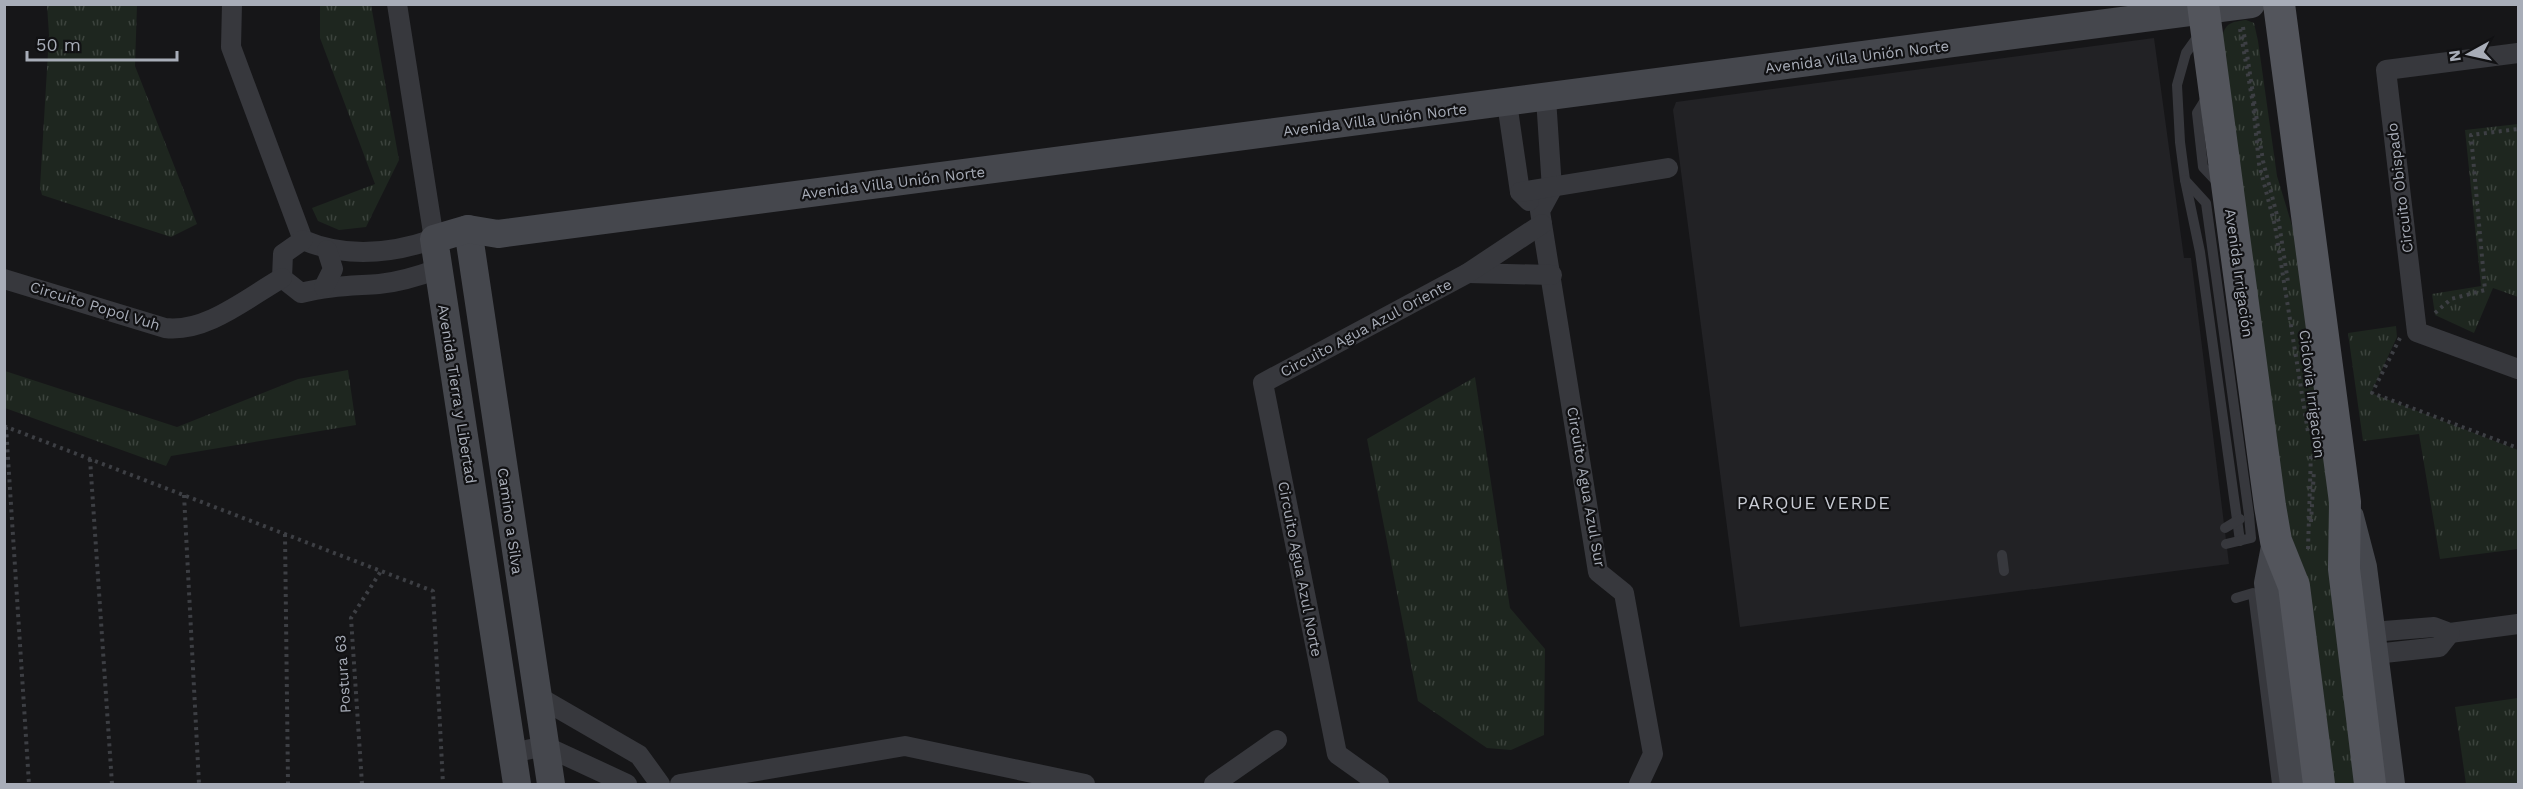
<svg xmlns="http://www.w3.org/2000/svg" width="2523" height="789" font-family="'Work Sans',sans-serif">
<style>
.built{fill:#222225}
.park{fill:url(#park-tufts)}
.lines{fill:none;stroke-linecap:round;stroke-linejoin:round}
.path{stroke:#3d3f44;stroke-width:4;stroke-dasharray:3 4.5;stroke-linecap:butt}
.lane{stroke:#37383d;stroke-width:10}
.street{stroke:#37383d;stroke-width:20}
.secondary{stroke:#45474d;stroke-width:28}
.primary{stroke:#53555c;stroke-width:32}
.labels{text-anchor:middle;stroke-width:4.5;stroke-linejoin:round;paint-order:stroke}
.street-label{font-size:15px;fill:#a8adb8;stroke:#111113}
.quarter-label{font-size:18px;letter-spacing:1.5px;fill:#c9ccd4;stroke:#111113}
</style>
<defs>
<pattern id="park-tufts" width="24" height="20" patternUnits="userSpaceOnUse" patternTransform="scale(1.5)"><rect width="24" height="20" fill="#1e261f"/><path d="M3 7l-1-3M5 7V3M7 7l1-3M15 17l-1-3M17 17v-4M19 17l1-3" fill="none" stroke="#3c433d"/></pattern>
</defs>
<rect width="100%" height="100%" fill="#161618"/>
<!-- built -->
<polygon class="built" points="2154,38 2184,258 2191,258 2229,564 1740,627 1673,110 1676,102"/>
<!-- park -->
<g class="park">
<polygon points="47,5 137,5 135,66 197,224 171,237 42,195 40,187 49,35"/>
<polygon points="320,5 371,5 399,160 366,227 339,230 318,221 312,208 375,184 320,38"/>
<path d="M 2246,20 L 2254,23 L 2258,41 L 2277,176 L 2294,232 L 2368,784 L 2323,784 L 2222,37 C 2226,22 2232,22 2246,20 Z"/>
<polygon points="2518,124 2518,297 2493,288 2474,333 2435,315 2432,294 2481,286 2465,130"/>
<polygon points="2396,326 2397,337 2371,393 2518,450 2518,549 2440,559 2419,434 2363,441 2348,333"/>
<polygon points="348,370 356,425 171,456 166,466 5,408 5,371 177,427 298,379"/>
<polygon points="1475,377 1510,608 1545,649 1544,735 1511,750 1487,748 1418,701 1367,439"/>
<polygon points="2518,698 2518,784 2466,784 2455,707"/>
</g>
<g class="lines">
<!-- path -->
<g class="path">
<polyline points="2243,27 2263,161 2279,223 2288,282"/>
<polyline points="2240,29 2253,104 2259,164 2275,226 2308,432"/>
<polyline points="2435,313 2451,299 2485,290 2471,135 2518,129"/>
<polyline points="2400,338 2372,393 2518,448"/>
<polyline points="4,426 433,591 443,784"/>
<polyline points="6,427 29,784"/>
<polyline points="90,459 112,784"/>
<polyline points="184,495 199,784"/>
<polyline points="2311,522 2314,470"/>
<polyline points="285,534 288,784"/>
<polyline points="2308,549 2311,452"/>
<polyline points="362,784 351,618 381,571"/>
</g>
<!-- lane -->
<g class="lane">
<polyline points="2201,32 2186,53 2177,85 2180,142 2185,180 2200,252 2240,541"/>
<polyline points="2207,97 2197,113 2203,167 2218,183"/>
<polyline points="2185,180 2206,203 2249,515 2251,538 2226,544"/>
<polyline points="2225,528 2240,519"/>
<polyline points="2002,555 2004,571"/>
<polyline points="2236,598 2253,593 2277,784"/>
</g>
<!-- street -->
<g class="street">
<path d="M 232,4 L 231,47 L 303,240 C 345,258 391,254 434,239 L 397,4"/>
<polyline points="2518,53 2386,70 2417,332 2518,369"/>
<polyline points="1546,98 1552,189 1540,211 1542,224 1598,572 1624,593 1653,754 1639,784"/>
<polyline points="1507,103 1520,192 1529,201"/>
<polyline points="1520,192 1668,168"/>
<polyline points="1468,273 1552,275"/>
<path d="M 282,278 L 301,293 C 327,286 352,286 379,284 C 400,282 419,276 438,269"/>
<polyline points="282,278 283,254 303,240"/>
<path d="M 4,279 L 165,328 C 206,333 247,298 282,278"/>
<polyline points="324,287 333,269 327,250"/>
<polyline points="2372,632 2434,627 2450,633 2518,624"/>
<polyline points="2375,654 2439,647 2450,633"/>
<polyline points="537,696 639,755 660,784"/>
<polyline points="512,753 545,746 627,784"/>
<polyline points="680,784 905,746 1085,784"/>
<polyline points="1214,784 1277,740"/>
<polyline points="1379,784 1337,754 1263,383 1468,273 1542,224"/>
</g>
<!-- secondary -->
<g class="secondary">
<polyline points="468,229 551,784"/>
<polyline points="2350,517 2363,567 2391,784"/>
<polyline points="2276,541 2268,583 2294,784"/>
<polyline points="517,784 434,239 468,229 498,234 2251,4"/>
</g>
<!-- primary -->
<g class="primary">
<polyline points="2203,4 2270,506 2276,541 2294,586 2319,784"/>
<polyline points="2279,4 2345,502 2344,569 2370,784"/>
</g>
</g>
<g class="labels">
<!-- street labels -->
<g class="street-label">
<text transform="translate(1857 57) rotate(-7)" y="5">Avenida Villa Unión Norte</text>
<text transform="translate(1375 120) rotate(-7)" y="5">Avenida Villa Unión Norte</text>
<text transform="translate(893 183) rotate(-7)" y="5">Avenida Villa Unión Norte</text>
<text transform="translate(2400 188) rotate(-97)" y="5">Circuito Obispado</text>
<text transform="translate(2239 273) rotate(82)" y="5">Avenida Irrigación</text>
<text transform="translate(95 306) rotate(17)" y="5">Circuito Popol Vuh</text>
<text transform="translate(1366 328) rotate(-28)" y="5">Circuito Agua Azul Oriente</text>
<text transform="translate(457 394) rotate(81)" y="5">Avenida Tierra y Libertad</text>
<text transform="translate(2312 394) rotate(83)" y="5">Ciclovia Irrigacion</text>
<text transform="translate(1586 487) rotate(80)" y="5">Circuito Agua Azul Sur</text>
<text transform="translate(510 521) rotate(82)" y="5">Camino a Silva</text>
<text transform="translate(1300 569) rotate(79)" y="5">Circuito Agua Azul Norte</text>
<text transform="translate(343 674) rotate(-94)" y="5">Postura 63</text>
</g>
<!-- quarter labels -->
<g class="quarter-label">
<text x="1814" y="509">PARQUE VERDE</text>
</g>
</g>
<!-- border -->
<rect width="2523" height="789" fill="none" stroke="#a8adb8" stroke-width="12"/>
<!-- north arrow -->
<g transform="translate(2469 54) rotate(262)" stroke="#111113" stroke-width="4.5" paint-order="stroke">
<path d="M0-4.5L10 22L0 15L-10 22Z" fill="#a8adb8"/>
<text y="-9" font-size="16" font-weight="bold" text-anchor="middle" fill="#a8adb8">N</text>
</g>
<!-- scale -->
<path d="M27 51v9h150v-9" fill="none" stroke="#a8adb8" stroke-width="3"/>
<text x="36" y="51" font-size="18" fill="#a8adb8" stroke="#111113" stroke-width="4.5" paint-order="stroke">50 m</text>
</svg>
